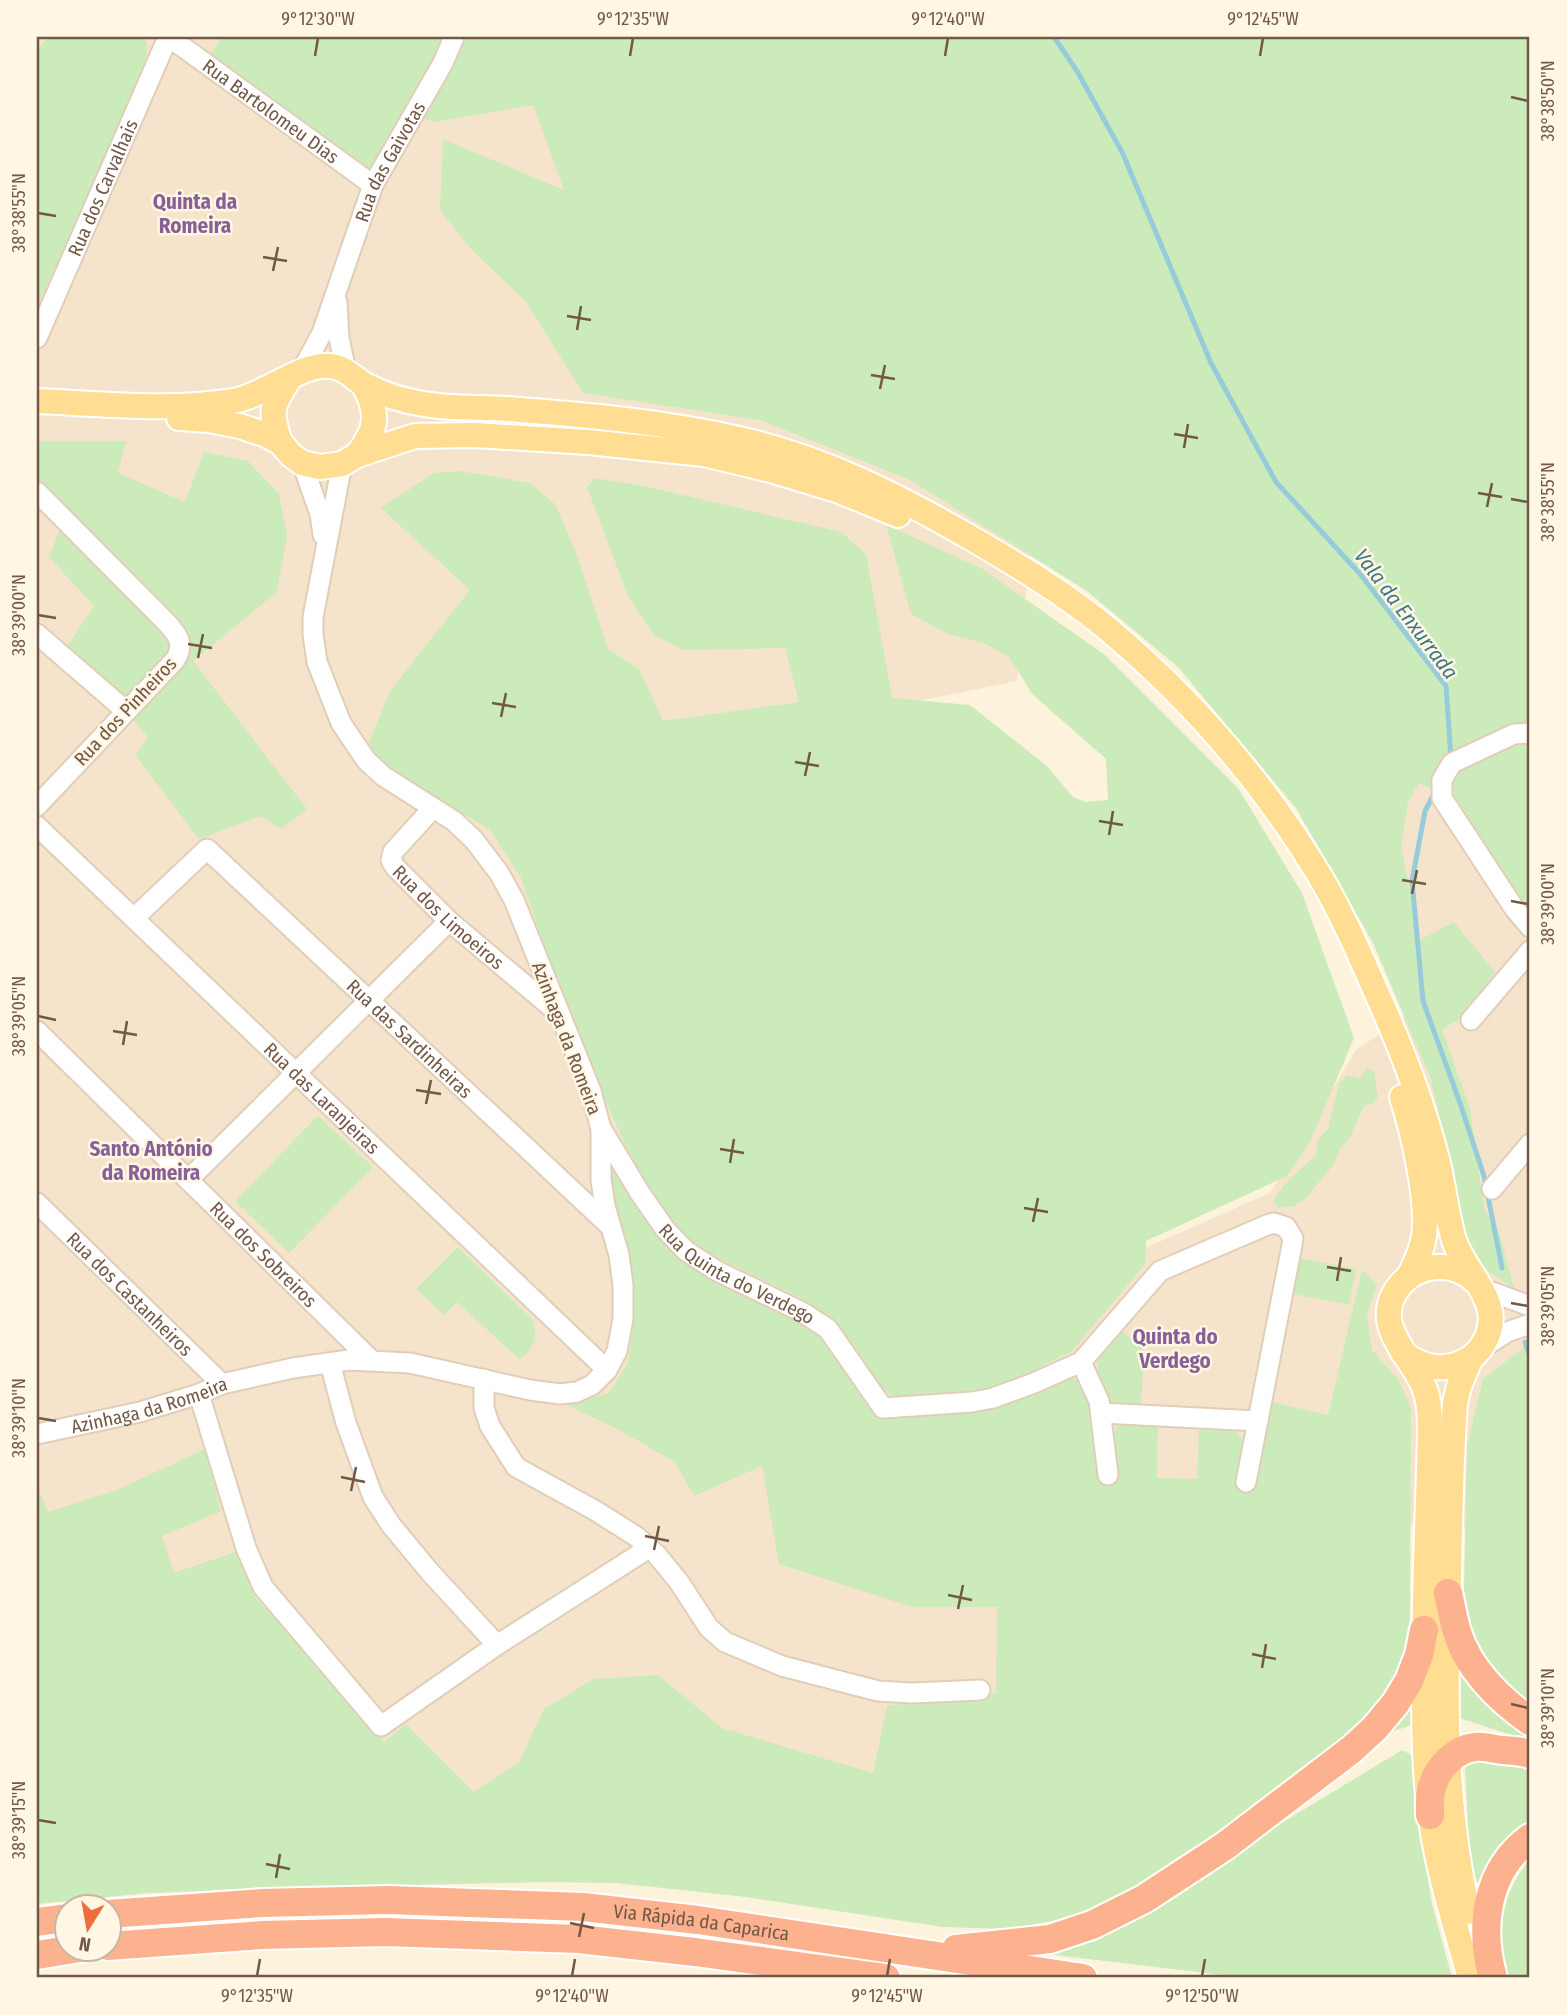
<svg xmlns="http://www.w3.org/2000/svg" width="1567" height="2015" font-family="'Fira Sans Condensed',sans-serif">
<style>
.residential{fill:#f5e4cb}
.green{fill:#ccebbb}
.lines{fill:none;stroke-linecap:round;stroke-linejoin:round}
.stream{stroke:#97cbd9;stroke-width:5}
.minor-casing{stroke:#e1ceb9;stroke-width:23}
.major-casing{stroke:#fff;stroke-width:28}
.highway-casing{stroke:#fff;stroke-width:32}
.minor{stroke:#fff;stroke-width:19}
.major{stroke:#ffdd92;stroke-width:24}
.highway{stroke:#fcb28f;stroke-width:28}
.ticks{fill:none;stroke:#735845;stroke-width:2.5}
.labels{text-anchor:middle;stroke-width:5;stroke-linejoin:round;paint-order:stroke}
.street-label{font-size:19px;fill:#735845;stroke:#fff6e4}
.neighbourhood-label{font-size:21px;font-weight:bold;fill:#886097;stroke:#fff6e4}
.water-label{font-size:21px;font-style:italic;fill:#3d7889;stroke:#fff6e4}
.neatline{fill:none;stroke:#735845;stroke-width:2.5}
.ticks-label{font-size:18px;text-anchor:middle;fill:#735845}
</style>
<rect width="100%" height="100%" fill="#fdf3dd"/>
<!-- residential -->
<polygon class="residential" points="37,37 767,37 1032,534 1017,681 839,717 1136,1252 1270,1193 1356,1050 1425,1003 1384,753 1530,648 1530,1673 1489,1527 1388,1524 920,1889 37,1868"/>
<!-- green -->
<g class="green">
<polygon points="48,37 145,37 147,44 145,68 37,308 37,47 39,48"/>
<polygon points="223,37 446,37 371,174 207,57"/>
<polygon points="461,37 1530,37 1530,911 1524,908 1458,801 1419,783 1408,802 1401,846 1420,940 1454,922 1495,972 1462,1018 1442,1029 1470,1109 1484,1208 1500,1235 1514,1289 1485,1269 1467,1237 1431,1079 1373,943 1296,808 1178,667 1087,591 910,480 760,420 583,393 526,302 470,248 440,210 443,139 564,190 533,105 435,122 419,117"/>
<polygon points="37,441 126,441 118,473 185,502 204,452 248,461 279,494 287,536 277,592 193,661 307,809 281,829 261,816 199,839 135,755 148,737 126,711 61,656 94,606 49,557 61,526 37,498"/>
<polygon points="459,471 530,483 555,504 575,550 608,649 639,669 663,721 799,702 785,648 683,650 654,635 628,596 587,487 595,478 644,486 841,532 866,554 892,698 970,705 1047,766 1073,797 1086,802 1108,800 1106,759 1032,694 1009,657 984,643 948,634 911,614 886,525 981,568 1105,655 1238,788 1302,893 1354,1038 1310,1142 1287,1176 1146,1241 1145,1264 1072,1351 1005,1385 934,1396 893,1397 872,1382 838,1329 805,1300 693,1246 663,1216 625,1144 595,1079 565,1008 521,878 490,830 431,795 365,752 390,691 470,590 381,508 434,473"/>
<path d="M 1368,1068 L 1375,1073 L 1376,1087 L 1378,1096 L 1374,1103 L 1364,1106 L 1349,1139 L 1341,1147 L 1334,1164 L 1306,1198 L 1294,1206 L 1278,1208 L 1273,1201 C 1280,1187 1303,1166 1316,1156 L 1318,1140 L 1328,1129 L 1339,1083 L 1347,1075 L 1360,1078 Z"/>
<polygon points="318,1116 373,1167 289,1253 235,1201"/>
<polygon points="621,1170 643,1214 678,1256 815,1329 859,1393 897,1418 952,1410 1071,1378 1076,1380 1084,1387 1117,1476 1114,1435 1116,1427 1123,1424 1158,1426 1157,1478 1197,1479 1199,1428 1236,1432 1242,1440 1243,1445 1236,1481 1256,1483 1272,1402 1328,1415 1362,1270 1377,1284 1367,1315 1372,1350 1398,1379 1411,1408 1410,1618 1402,1665 1388,1692 1349,1738 1258,1809 1142,1886 1073,1917 1010,1929 943,1927 746,1897 615,1883 549,1882 324,1887 148,1893 37,1904 37,1485 48,1512 117,1490 205,1449 221,1511 162,1536 174,1573 238,1551 255,1597 310,1656 384,1742 406,1724 474,1792 519,1762 544,1709 594,1679 658,1675 722,1728 873,1773 887,1706 996,1693 997,1607 912,1607 779,1564 762,1466 694,1496 675,1462 621,1431 567,1405 609,1393 628,1363 633,1327 630,1270 616,1221 609,1173"/>
<path d="M 458,1247 L 532,1319 C 539,1336 534,1350 519,1359 L 457,1302 L 444,1315 L 416,1289 Z"/>
<polygon points="1300,1258 1356,1269 1349,1305 1293,1294"/>
<path d="M 1121,1330 L 1144,1349 L 1141,1407 C 1133,1407 1121,1408 1114,1405 C 1102,1400 1094,1366 1099,1355 C 1105,1346 1114,1338 1121,1330 Z"/>
<polygon points="1530,1343 1530,1705 1479,1664 1464,1589 1467,1446 1483,1379"/>
<polygon points="1457,1664 1530,1734 1530,1741 1456,1717"/>
<polygon points="1411,1704 1412,1725 1385,1734"/>
<polygon points="1402,1750 1413,1756 1419,1822 1432,1904 1452,1978 1248,1978 1046,1954 1077,1942 1242,1847"/>
<polygon points="1481,1757 1530,1768 1530,1827 1481,1889 1470,1867 1465,1767"/>
<path d="M 1530,1859 L 1530,1978 L 1506,1978 C 1496,1933 1500,1895 1530,1859 Z"/>
</g>
<g class="lines">
<!-- stream -->
<g class="stream">
<polyline points="1054,37 1077,71 1122,152 1211,363 1276,482 1361,575 1446,686 1451,758"/>
<polyline points="1435,792 1425,811 1412,881 1423,1001 1460,1103 1484,1176 1502,1268"/>
<polyline points="1525,1342 1530,1357"/>
</g>
<defs>
<g id="minor">
<path id="s1" d="M 169,37 L 373,185"/>
<polyline points="337,302 339,338 346,371"/>
<path id="s2" d="M 37,338 L 168,37"/>
<path id="s3" d="M 301,372 L 322,333 L 373,185 L 443,63 L 454,37"/>
<polyline points="302,463 320,514 323,535"/>
<path d="M 37,492 L 167,623 C 178,635 185,644 175,660 L 37,806"/>
<polyline points="37,634 126,711"/>
<polyline points="1530,733 1514,734 1452,763 1442,780 1442,798 1514,908 1530,927"/>
<path id="s4" d="M 433,808 L 393,852 L 391,860 L 395,867 L 449,921 L 556,1011"/>
<path id="s5" d="M 37,826 L 607,1370"/>
<path id="s6" d="M 134,918 L 207,849 L 610,1226"/>
<polyline points="1471,1020 1530,951"/>
<path id="s7" d="M 37,1031 L 371,1360"/>
<path id="s8" d="M 602,1130 L 640,1193 L 665,1229 L 686,1251 L 717,1271 L 802,1312 L 828,1329 L 883,1408 L 972,1402 L 993,1398 L 1034,1383 L 1081,1362 L 1160,1271 L 1267,1225 L 1274,1223 L 1286,1227 L 1293,1238 L 1292,1245 L 1246,1482"/>
<polyline points="188,1180 449,921"/>
<polyline points="1492,1189 1530,1144"/>
<path id="s9" d="M 37,1203 L 222,1384"/>
<polyline points="1481,1288 1530,1306"/>
<polyline points="1479,1350 1507,1332 1530,1324"/>
<polyline points="1081,1362 1099,1401 1108,1475"/>
<polyline points="330,1363 346,1423 373,1497 391,1525 429,1571 497,1645"/>
<polyline points="484,1379 484,1408 490,1426 516,1467 596,1511 637,1537 657,1555 679,1582 709,1628 725,1642 782,1666 878,1691 912,1693 980,1690"/>
<polyline points="199,1394 246,1548 263,1587 381,1726 497,1645 649,1548"/>
<polyline points="1101,1413 1258,1421"/>
<path id="s10" d="M 37,1434 L 140,1412 L 199,1394 L 222,1384 L 293,1368 L 349,1360 L 410,1363 L 530,1390 L 560,1394 L 577,1392 L 592,1385 L 607,1370 L 617,1351 L 623,1319 L 623,1285 L 619,1255 L 605,1206 L 601,1180 L 601,1129 L 591,1091 L 514,900 L 499,873 L 474,840 L 454,821 L 383,776 L 366,760 L 341,723 L 317,662 L 313,634 L 313,617 L 342,464"/>
</g>
<g id="major">
<path d="M 37,401 C 102,404 169,411 233,401 C 264,396 301,363 330,366 C 345,367 353,378 365,385 C 384,395 404,401 424,404 C 451,409 480,407 507,409 C 586,415 666,422 743,440 C 824,458 900,497 971,538 C 1019,566 1067,595 1109,630 C 1191,699 1262,781 1318,873 C 1341,911 1359,953 1377,994 C 1401,1047 1422,1102 1437,1159 C 1444,1186 1446,1214 1454,1240 C 1465,1275 1507,1303 1484,1343 C 1479,1352 1471,1359 1461,1363 C 1440,1372 1420,1366 1403,1353"/>
<polyline points="179,418 209,420 239,426 264,434 280,442 291,455 302,463 320,467 342,464 357,455 415,436 475,435 588,442 704,454 771,470 837,490 898,515"/>
<path d="M 280,442 C 269,410 272,406 289,379"/>
<path d="M 357,455 C 377,430 380,413 363,384"/>
<path d="M 1402,1097 C 1413,1132 1429,1200 1424,1236 C 1422,1251 1415,1264 1409,1277"/>
<path d="M 1468,1912 C 1443,1800 1445,1693 1449,1578 C 1450,1520 1451,1461 1455,1403 L 1459,1386 L 1471,1358"/>
<path d="M 1470,1978 C 1455,1924 1437,1869 1430,1813 C 1424,1767 1424,1721 1424,1674 C 1424,1595 1428,1515 1430,1435 C 1430,1419 1430,1402 1424,1387 C 1410,1353 1368,1323 1401,1284 C 1411,1273 1425,1267 1440,1267 C 1453,1267 1464,1271 1474,1280"/>
</g>
<g id="highway">
<path d="M 1448,1593 C 1451,1606 1453,1619 1457,1632 C 1468,1669 1500,1700 1530,1721"/>
<path d="M 1430,1815 C 1430,1805 1429,1796 1432,1787 C 1437,1768 1455,1749 1475,1747 C 1484,1746 1493,1749 1503,1750 C 1513,1751 1521,1751 1530,1754"/>
<path id="s11" d="M 108,1914 L 262,1903 L 388,1900 L 583,1907 L 698,1920 L 1083,1978"/>
<polyline points="37,1922 66,1918"/>
<polyline points="108,1946 262,1935 386,1932 579,1939 695,1952 886,1978"/>
<polyline points="956,1949 1050,1939 1092,1925 1144,1899 1225,1846 1351,1750 1374,1729 1395,1704 1409,1681 1419,1655 1424,1630"/>
<polyline points="37,1955 80,1948"/>
<path d="M 1493,1978 C 1479,1928 1485,1871 1530,1838"/>
</g>
</defs>
<!-- minor casing -->
<use href="#minor" class="minor-casing"/>
<!-- major casing -->
<use href="#major" class="major-casing"/>
<!-- highway casing -->
<use href="#highway" class="highway-casing"/>
<!-- minor -->
<use href="#minor" class="minor"/>
<!-- major -->
<use href="#major" class="major"/>
<!-- highway -->
<use href="#highway" class="highway"/>
</g>
<!-- ticks -->
<path class="ticks" d="M 315,56 L 318,38M 630,56 L 633,38M 945,56 L 948,38M 1260,56 L 1263,38M 1511,97 L 1528,101M 38,213 L 56,216M 263,257 L 287,261M 273,271 L 278,247M 567,316 L 591,320M 577,330 L 581,306M 871,375 L 895,379M 880,389 L 885,365M 1174,434 L 1198,438M 1184,448 L 1188,424M 1478,493 L 1502,497M 1511,499 L 1528,502M 1487,507 L 1492,483M 38,615 L 56,618M 188,644 L 212,648M 198,658 L 203,634M 492,703 L 516,707M 501,717 L 506,693M 795,762 L 819,766M 805,776 L 810,752M 1099,821 L 1123,825M 1109,835 L 1113,811M 1402,880 L 1426,884M 1412,894 L 1417,870M 1511,901 L 1528,904M 38,1016 L 56,1020M 113,1031 L 137,1035M 123,1045 L 127,1021M 416,1090 L 441,1094M 426,1104 L 431,1080M 720,1149 L 744,1153M 730,1163 L 734,1139M 1024,1208 L 1048,1212M 1033,1222 L 1038,1198M 1327,1267 L 1351,1271M 1337,1281 L 1341,1257M 1511,1303 L 1528,1306M 38,1418 L 56,1421M 341,1477 L 365,1482M 351,1491 L 356,1467M 645,1536 L 669,1541M 654,1550 L 659,1526M 948,1595 L 972,1600M 958,1609 L 963,1585M 1252,1654 L 1276,1659M 1262,1668 L 1266,1644M 1511,1704 L 1528,1708M 38,1820 L 56,1823M 266,1864 L 290,1869M 276,1878 L 280,1854M 570,1923 L 594,1928M 579,1937 L 584,1913M 257,1976 L 260,1959M 572,1976 L 575,1959M 887,1976 L 890,1959M 1202,1976 L 1205,1959"/>
<g class="labels">
<!-- street labels -->
<g class="street-label">
<text dy="7" stroke="none"><textPath href="#s1" startOffset="126">Rua Bartolomeu Dias</textPath></text>
<text dy="7" stroke="none"><textPath href="#s3" startOffset="229">Rua das Gaivotas</textPath></text>
<text dy="7" stroke="none"><textPath href="#s2" startOffset="164">Rua dos Carvalhais</textPath></text>
<text transform="translate(125 711) rotate(-47)" y="7">Rua dos Pinheiros</text>
<text dy="7" stroke="none"><textPath href="#s4" startOffset="149">Rua dos Limoeiros</textPath></text>
<text dy="7" stroke="none"><textPath href="#s6" startOffset="378">Rua das Sardinheiras</textPath></text>
<text transform="translate(567 1038) rotate(69)" y="7">Azinhaga da Romeira</text>
<text dy="7" stroke="none"><textPath href="#s5" startOffset="394">Rua das Laranjeiras</textPath></text>
<text dy="7" stroke="none"><textPath href="#s7" startOffset="318">Rua dos Sobreiros</textPath></text>
<text dy="7" stroke="none"><textPath href="#s8" startOffset="203">Rua Quinta do Verdego</textPath></text>
<text dy="7" stroke="none"><textPath href="#s9" startOffset="130">Rua dos Castanheiros</textPath></text>
<text dy="7" stroke="none"><textPath href="#s10" startOffset="116">Azinhaga da Romeira</textPath></text>
<text dy="7" stroke="none"><textPath href="#s11" startOffset="595">Via Rápida da Caparica</textPath></text>
</g>
<!-- neighbourhood labels -->
<g class="neighbourhood-label">
<text x="195" y="209">Quinta da<tspan x="195" dy="24">Romeira</tspan></text>
<text x="151" y="1156">Santo António<tspan x="151" dy="24">da Romeira</tspan></text>
<text x="1175" y="1344">Quinta do<tspan x="1175" dy="24">Verdego</tspan></text>
</g>
<!-- water labels -->
<g class="water-label">
<text transform="translate(1406 614) rotate(53)" y="7">Vala da Enxurrada</text>
</g>
</g>
<!-- border -->
<rect width="1567" height="2015" fill="none" stroke="#fff6e4" stroke-width="77"/>
<!-- north arrow -->
<g transform="translate(88 1928) rotate(191)"><circle r="33" fill="#fff6e4" stroke="#c7b7a4" stroke-width="2"/>
<path d="M0-5L12 26L0 18L-12 26Z" fill="#ef6d3a"/>
<text y="-10" font-size="19" font-weight="bold" text-anchor="middle" fill="#735845">N</text>
</g>
<rect x="38" y="38" width="1490" height="1938" class="neatline"/>
<g class="ticks-label">
<text x="318" y="25">9°12'30"W</text>
<text x="633" y="25">9°12'35"W</text>
<text x="948" y="25">9°12'40"W</text>
<text x="1263" y="25">9°12'45"W</text>
<text transform="translate(1548 101) rotate(-90)" y="6">38°38'50"N</text>
<text transform="translate(19 213) rotate(-90)" y="6">38°38'55"N</text>
<text transform="translate(1548 502) rotate(-90)" y="6">38°38'55"N</text>
<text transform="translate(19 615) rotate(-90)" y="6">38°39'00"N</text>
<text transform="translate(1548 904) rotate(-90)" y="6">38°39'00"N</text>
<text transform="translate(19 1016) rotate(-90)" y="6">38°39'05"N</text>
<text transform="translate(1548 1306) rotate(-90)" y="6">38°39'05"N</text>
<text transform="translate(19 1418) rotate(-90)" y="6">38°39'10"N</text>
<text transform="translate(1548 1708) rotate(-90)" y="6">38°39'10"N</text>
<text transform="translate(19 1820) rotate(-90)" y="6">38°39'15"N</text>
<text x="257" y="2002">9°12'35"W</text>
<text x="572" y="2002">9°12'40"W</text>
<text x="887" y="2002">9°12'45"W</text>
<text x="1202" y="2002">9°12'50"W</text>
</g>
</svg>
